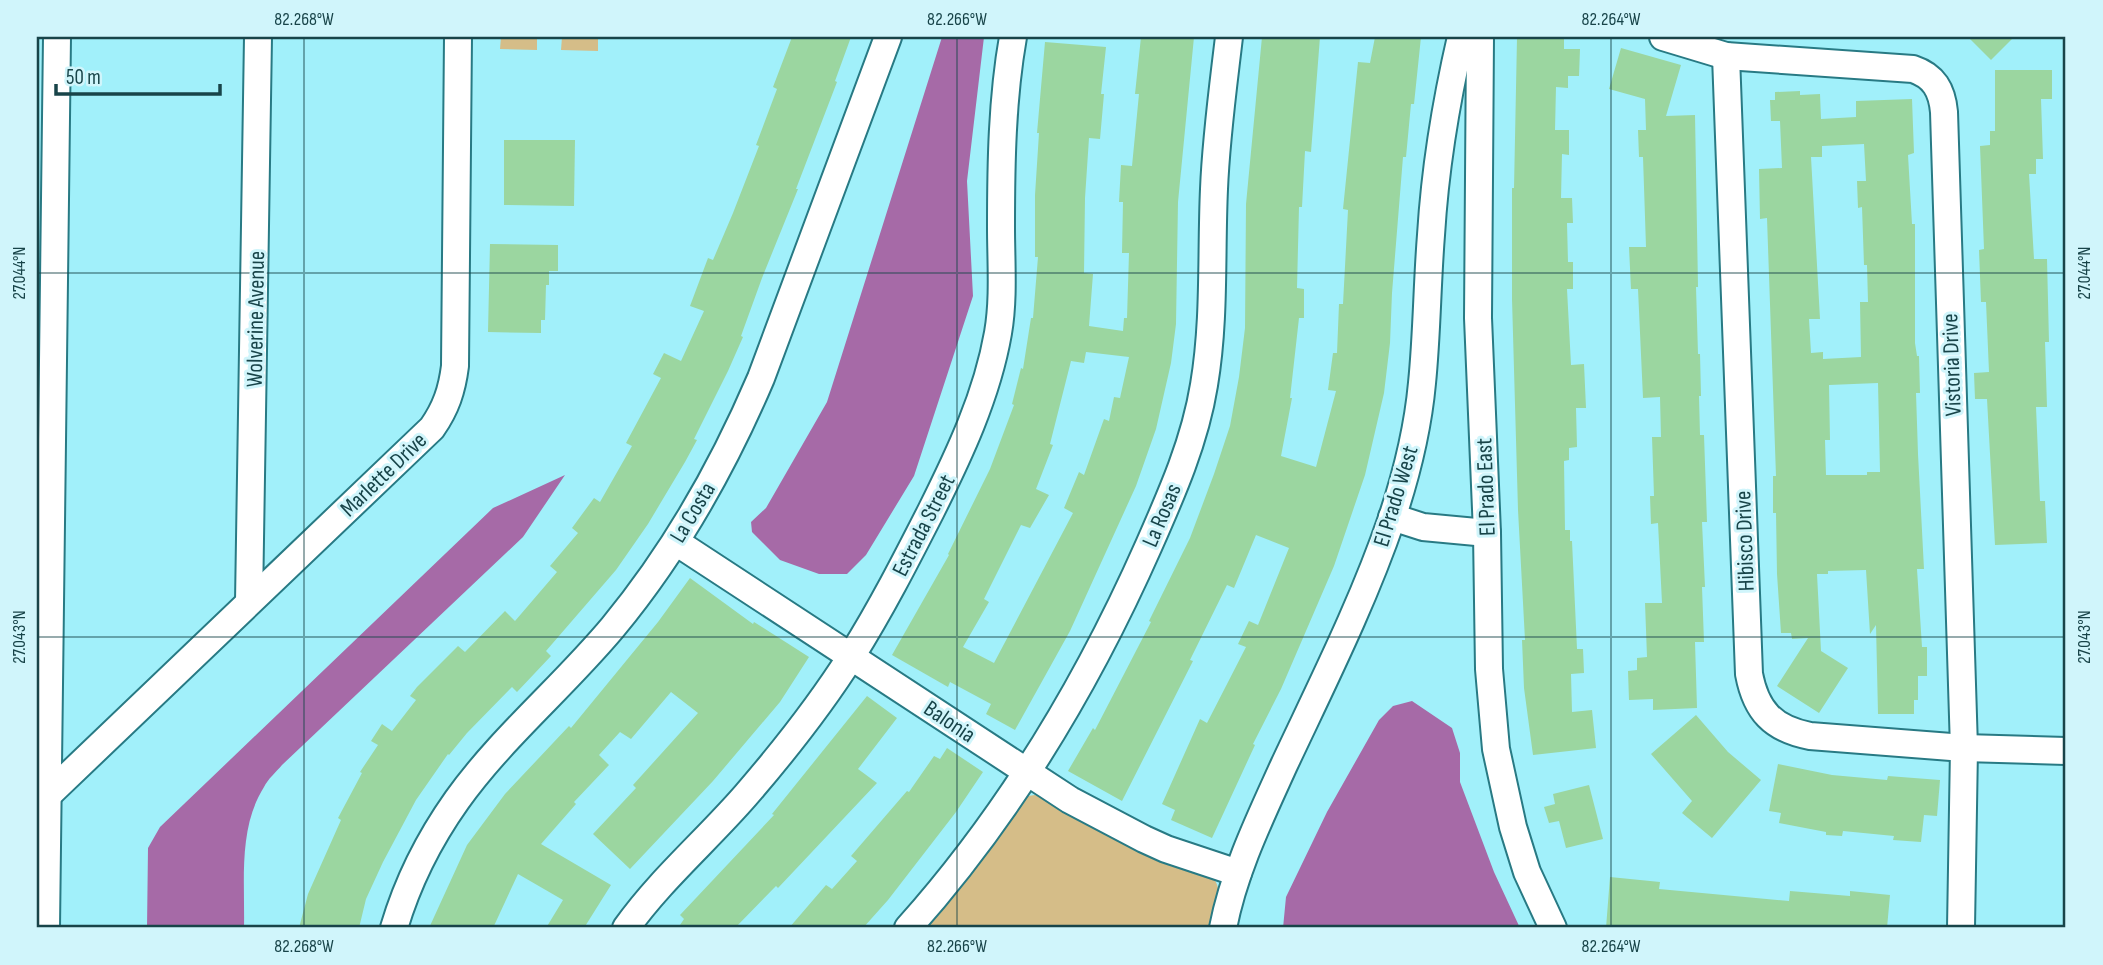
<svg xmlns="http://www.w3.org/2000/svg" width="2103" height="965" font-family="'Sofia Sans Condensed',sans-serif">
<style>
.green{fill:#d5bd88}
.water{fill:#a66aa7}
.building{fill:#9bd6a0;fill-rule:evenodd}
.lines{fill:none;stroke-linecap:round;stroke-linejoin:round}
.street-casing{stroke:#287a84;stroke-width:30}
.street{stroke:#fff;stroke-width:26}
.ticks{fill:none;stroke:#184449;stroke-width:2;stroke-opacity:0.45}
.labels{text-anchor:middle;stroke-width:6;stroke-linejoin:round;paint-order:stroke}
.street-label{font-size:23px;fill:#184449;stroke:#d0f5fb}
.neatline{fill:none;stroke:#184449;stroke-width:2.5}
.ticks-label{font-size:18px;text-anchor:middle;fill:#184449}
</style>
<rect width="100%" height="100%" fill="#a1f0fa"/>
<!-- green -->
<g class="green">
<polygon points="501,37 537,37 537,50 500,49"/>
<polygon points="562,37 598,37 598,51 561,50"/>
<path d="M 1035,795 L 1211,876 C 1226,889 1215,912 1212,928 L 926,928 L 1023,800 L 1028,796 Z"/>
</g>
<!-- water -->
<g class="water">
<polygon points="942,37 984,37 967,181 973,296 914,476 866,555 847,574 819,574 780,560 752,532 751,522 766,508 827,402"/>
<path d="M 565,475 L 523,537 L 282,765 C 276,772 268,779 264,787 C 238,828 245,881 244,928 L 147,928 L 148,848 L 160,827 L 493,508 Z"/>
<polygon points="1412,701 1452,728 1460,753 1460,782 1494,872 1520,928 1283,928 1286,897 1327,812 1379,720 1393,706"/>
</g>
<!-- building -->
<g class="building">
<polygon points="792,37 851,37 835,81 837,82 796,189 798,189 762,278 741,336 743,337 728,371 694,439 697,440 685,462 648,524 616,570 546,651 551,656 517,692 512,687 467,733 449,755 448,754 416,800 383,862 366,899 359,928 299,928 308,894 341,820 338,818 362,773 360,772 378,745 371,741 382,724 392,731 416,700 410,696 417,687 458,646 465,652 505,611 515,621 557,572 550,566 578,533 572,528 594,498 600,502 632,446 626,443 661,378 653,374 664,353 681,361 704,311 690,306 708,258 713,260 733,213 759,146 756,145 777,89 773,87"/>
<path d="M 1141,37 L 1194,37 L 1178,202 L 1176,324 L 1171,363 L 1156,429 L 1136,486 L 1070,631 L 1015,730 L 986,714 L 991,704 L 950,682 L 948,687 L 892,655 L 949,555 L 948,554 L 990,469 L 1014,405 L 1012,404 L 1021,368 L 1023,369 L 1031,318 L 1033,318 L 1038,257 L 1035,257 L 1035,195 L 1039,133 L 1037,133 L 1045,42 L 1106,47 L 1101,94 L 1104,94 L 1100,139 L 1089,138 L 1085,198 L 1084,273 L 1093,274 L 1089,326 L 1123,331 L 1124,318 L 1127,318 L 1129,253 L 1122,253 L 1123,202 L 1119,202 L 1121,165 L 1132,166 L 1139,94 L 1135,94 ZM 1086,352 L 1129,357 L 1120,398 L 1114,397 L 1109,421 L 1104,419 L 1084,475 L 1079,472 L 1064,508 L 1073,513 L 994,663 L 963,647 L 989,602 L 984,599 L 1021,525 L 1030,528 L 1049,495 L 1036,489 L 1053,445 L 1050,444 L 1071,361 L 1084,363 Z"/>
<polygon points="1262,37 1320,37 1311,152 1305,151 1302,207 1299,207 1297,288 1304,289 1304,318 1299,318 1290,398 1292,398 1281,456 1316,467 1336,391 1328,390 1333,353 1337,353 1339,304 1343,304 1348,210 1343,209 1358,62 1370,63 1375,37 1421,37 1414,104 1411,104 1406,157 1403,157 1392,293 1390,343 1384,393 1365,475 1334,566 1281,689 1253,744 1255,745 1212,838 1171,820 1175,810 1162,804 1200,719 1207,723 1246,647 1238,644 1249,621 1258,625 1289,548 1256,535 1234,588 1227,585 1190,660 1193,661 1122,801 1068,771 1093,728 1095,730 1151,622 1149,621 1190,538 1214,474 1230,426 1239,377 1245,328 1246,204"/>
<polygon points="1968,37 2014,37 1991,60"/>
<polygon points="1517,38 1564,39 1564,49 1580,49 1579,76 1568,76 1568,88 1556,87 1555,130 1569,130 1569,155 1562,154 1561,198 1572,198 1573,223 1567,223 1568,262 1573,262 1573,289 1567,289 1571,365 1584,364 1586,408 1576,408 1577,447 1569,448 1569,460 1564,461 1565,530 1570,530 1570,541 1572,541 1577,649 1583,649 1584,673 1571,674 1572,712 1592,710 1596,748 1533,755 1524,688 1522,640 1525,640 1518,510 1512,299 1512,188 1514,188"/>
<polygon points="1621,48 1681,65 1666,116 1695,115 1698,287 1696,287 1698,354 1700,354 1701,396 1699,396 1700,435 1704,435 1707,522 1702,522 1705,587 1702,587 1704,642 1695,642 1697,708 1653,710 1653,699 1629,700 1628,671 1637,670 1637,658 1647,657 1645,603 1662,603 1658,523 1651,524 1650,496 1654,496 1652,437 1661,437 1660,397 1643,398 1638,289 1631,289 1629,247 1646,247 1643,157 1639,157 1638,130 1646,130 1645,99 1609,89"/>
<polygon points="1995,70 2052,70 2052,99 2041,99 2043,159 2036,159 2036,174 2029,174 2034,259 2047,259 2049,342 2045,342 2047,407 2036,407 2040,501 2045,501 2047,543 1995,545 1987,399 1975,399 1974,373 1989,372 1986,302 1981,302 1979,250 1984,249 1980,146 1990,145 1990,131 1995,131"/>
<path d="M 1800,91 L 1800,95 L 1820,94 L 1821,119 L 1856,117 L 1856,101 L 1912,99 L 1914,153 L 1908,155 L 1912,224 L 1915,224 L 1915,343 L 1917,356 L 1919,356 L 1920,393 L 1916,393 L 1918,454 L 1924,569 L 1917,569 L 1922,647 L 1927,647 L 1927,676 L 1918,676 L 1918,700 L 1914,700 L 1914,714 L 1878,714 L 1876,625 L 1870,634 L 1866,570 L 1828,571 L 1828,574 L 1817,574 L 1821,651 L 1848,668 L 1819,713 L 1777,686 L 1808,638 L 1792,639 L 1791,633 L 1781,633 L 1777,574 L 1776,513 L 1773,513 L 1773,476 L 1776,476 L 1767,218 L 1760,219 L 1759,169 L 1782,168 L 1780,121 L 1771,121 L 1770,100 L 1775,100 L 1775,92 ZM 1864,144 L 1866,181 L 1857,181 L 1858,208 L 1862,207 L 1864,265 L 1867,265 L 1868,302 L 1860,302 L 1861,357 L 1823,359 L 1823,352 L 1811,353 L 1809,319 L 1820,319 L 1811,157 L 1822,157 L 1822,146 ZM 1878,383 L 1880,472 L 1867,472 L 1867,475 L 1826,475 L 1825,440 L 1830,440 L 1829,385 Z"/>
<polygon points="504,140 575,140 574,206 504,205"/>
<polygon points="490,244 558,245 558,271 549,271 549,285 546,285 545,320 541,320 541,333 488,332"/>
<polygon points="690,578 753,624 754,622 809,657 780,702 713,781 630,869 593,834 636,788 633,785 698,713 671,692 631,739 620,732 599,755 609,765 574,802 576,804 541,844 611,885 584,928 546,928 563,900 518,874 493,928 429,928 467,845 505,794 569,726 571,728 658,622"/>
<polygon points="867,696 897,718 858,769 877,783 778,888 776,886 735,928 678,928 684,919 680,915 774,815 772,814"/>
<polygon points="1696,715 1728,752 1761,780 1712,838 1682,813 1692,801 1651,754"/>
<polygon points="947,748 983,772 956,812 888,900 863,928 789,928 826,885 832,889 857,861 851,856 907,791 909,792 934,756 940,759"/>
<polygon points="1778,764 1832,775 1887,780 1888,776 1940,780 1937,816 1924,815 1921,842 1893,840 1894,836 1843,831 1842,836 1826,835 1826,832 1779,823 1781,813 1769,811"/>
<polygon points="1589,785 1603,839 1566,848 1559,821 1549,823 1544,807 1555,804 1553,794"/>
<polygon points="1610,877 1660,882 1659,889 1789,901 1790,891 1850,896 1850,891 1890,895 1887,928 1606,928"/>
</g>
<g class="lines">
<defs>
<g id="street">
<polyline points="1480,37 1478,318 1487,533 1489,669 1496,749 1513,827 1527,872 1553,928"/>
<path d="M 1663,37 L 1726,56 L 1913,69 C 1934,76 1942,90 1944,112 L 1964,748 L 1961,928"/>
<path d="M 1726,56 L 1749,674 C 1756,711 1773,729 1810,736 L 1964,748 L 2066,751"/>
<polyline points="1392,517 1423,527 1487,533"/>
<polyline points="676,542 1070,800 1144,839 1166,849 1238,873"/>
<polyline points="249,602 258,37"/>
<path d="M 48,795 L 432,428 C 446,408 452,390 455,366 L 458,37"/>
<polyline points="46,928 57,37"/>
<path d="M 394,928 C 407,884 430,838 457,800 C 502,737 563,687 613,627 C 675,552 723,467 761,378 L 888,37"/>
<path d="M 626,928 C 660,880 707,840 746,795 C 784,751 821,704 852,655 C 881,609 906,560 931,511 C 959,455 987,396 998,333 C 1004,299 1001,262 1001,227 C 1001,164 1002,99 1013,37"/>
<path d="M 908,928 C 1009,815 1088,683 1149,545 C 1172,493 1195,441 1204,385 C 1215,320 1211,255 1214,189 C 1216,138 1223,88 1229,37"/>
<path d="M 1223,928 C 1234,871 1260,818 1284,765 C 1322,684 1363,603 1392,518 C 1406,476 1418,427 1422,383 C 1427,334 1427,285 1431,235 C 1435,169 1446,102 1461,37"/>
</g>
</defs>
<!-- street casing -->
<use href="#street" class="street-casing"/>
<!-- street -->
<use href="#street" class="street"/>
</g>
<!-- ticks -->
<path class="ticks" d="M 304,37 L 304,928M 957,37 L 957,928M 1611,37 L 1611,928M 37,273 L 2066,273M 37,637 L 2066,637"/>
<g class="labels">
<!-- street labels -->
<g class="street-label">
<text transform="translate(255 319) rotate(-89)" y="8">Wolverine Avenue</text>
<text transform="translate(1951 365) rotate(-92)" y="8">Vistoria Drive</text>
<text transform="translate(383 474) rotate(-44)" y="8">Marlette Drive</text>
<text transform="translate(1485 487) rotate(-92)" y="8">El Prado East</text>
<text transform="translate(1395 496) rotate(-73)" y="8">El Prado West</text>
<text transform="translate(692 512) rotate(-59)" y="8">La Costa</text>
<text transform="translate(1161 515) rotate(-67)" y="8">La Rosas</text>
<text transform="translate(923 525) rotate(-63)" y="8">Estrada Street</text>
<text transform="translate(1744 541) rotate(-92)" y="8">Hibisco Drive</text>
<text transform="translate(950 721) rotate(34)" y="8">Balonia</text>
</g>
</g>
<!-- border -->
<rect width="2103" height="965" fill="none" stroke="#d0f5fb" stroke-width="77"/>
<!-- scale -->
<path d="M56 84v10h164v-10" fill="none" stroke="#184449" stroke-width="3.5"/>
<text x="66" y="84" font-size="21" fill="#184449" stroke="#d0f5fb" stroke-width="5" paint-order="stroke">50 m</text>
<rect x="38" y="38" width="2026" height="888" class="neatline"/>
<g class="ticks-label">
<text x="304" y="25">82.268°W</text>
<text x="957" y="25">82.266°W</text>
<text x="1611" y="25">82.264°W</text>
<text transform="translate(19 273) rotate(-90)" y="6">27.044°N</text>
<text transform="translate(2084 273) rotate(-90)" y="6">27.044°N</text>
<text transform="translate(19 637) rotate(-90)" y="6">27.043°N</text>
<text transform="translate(2084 637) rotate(-90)" y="6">27.043°N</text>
<text x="304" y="952">82.268°W</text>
<text x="957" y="952">82.266°W</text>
<text x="1611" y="952">82.264°W</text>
</g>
</svg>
